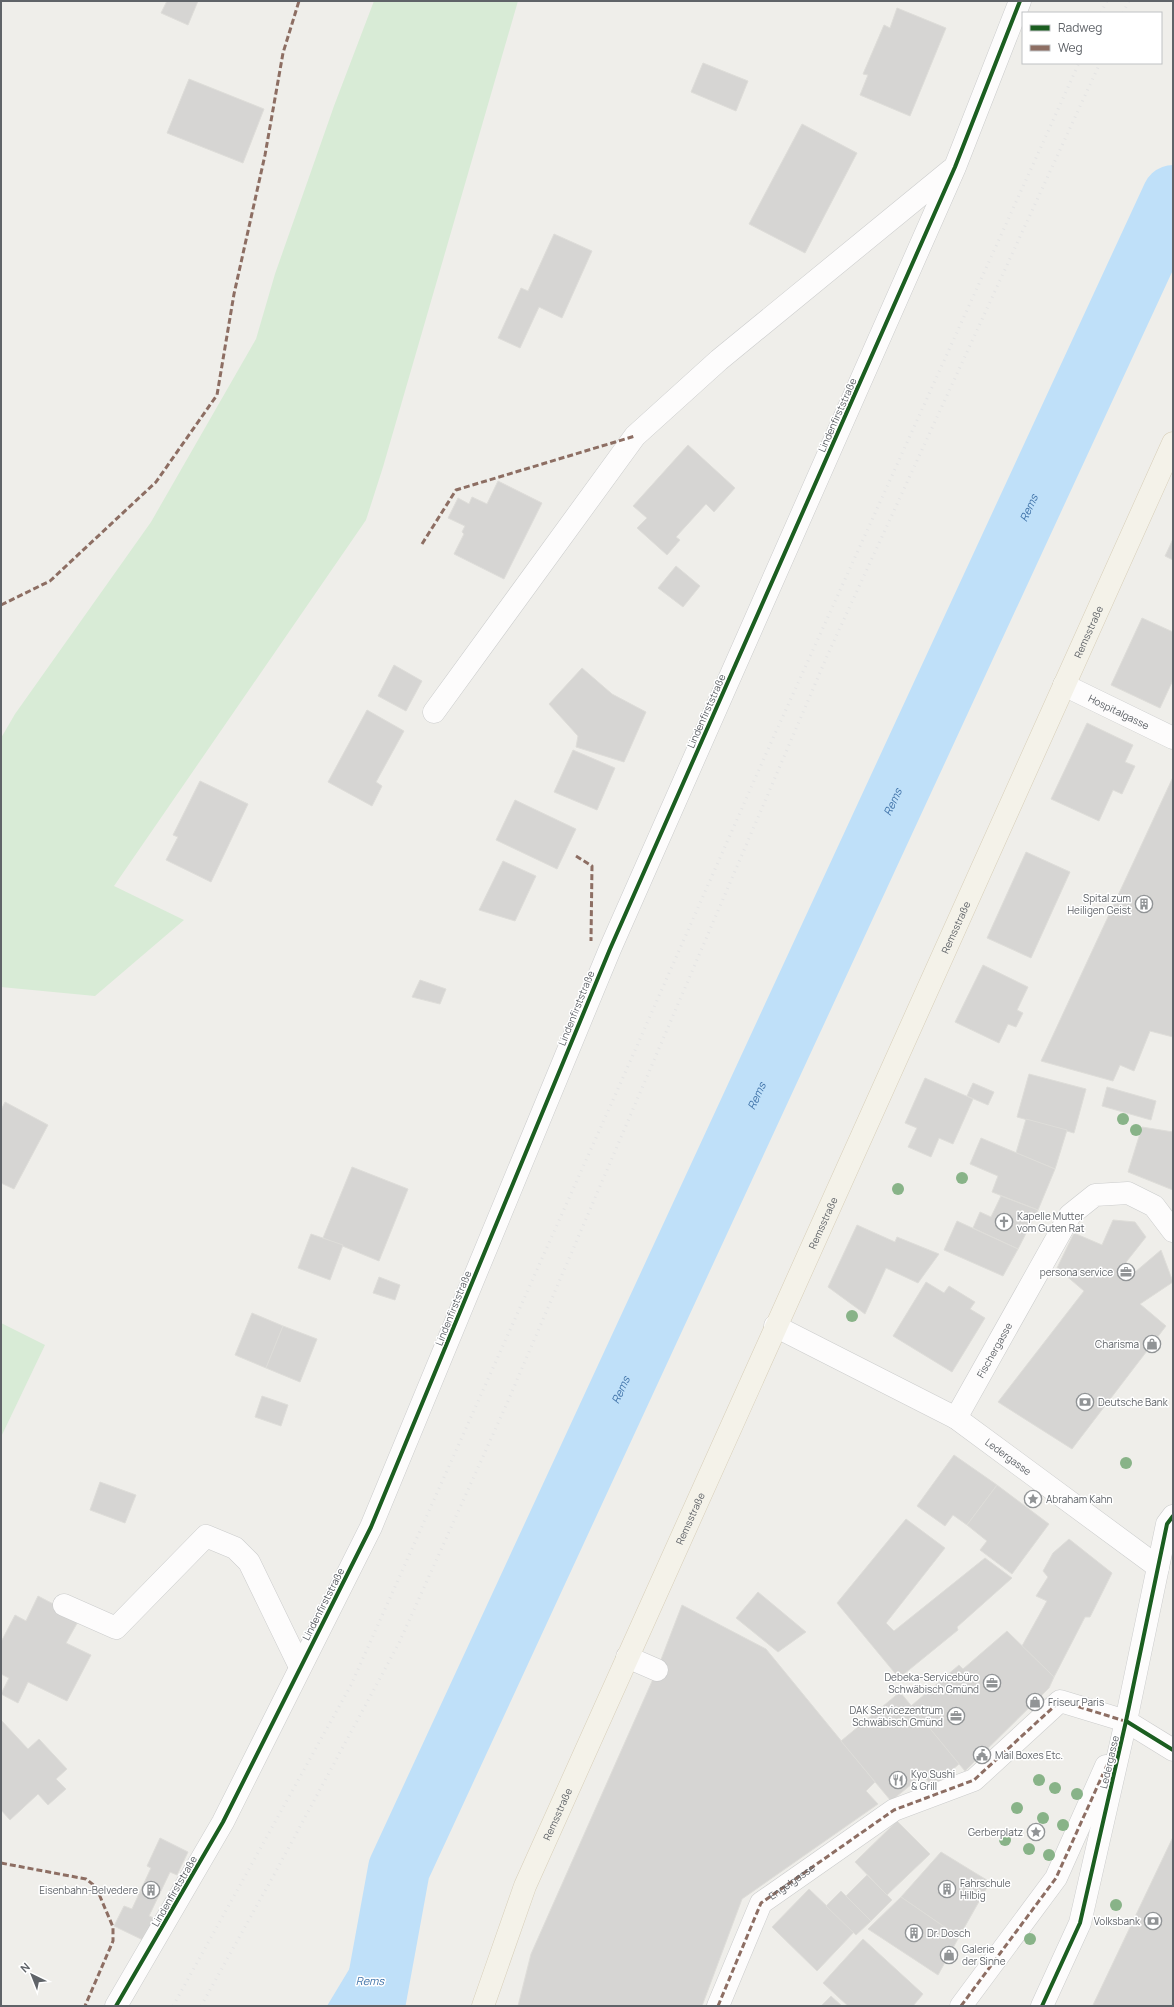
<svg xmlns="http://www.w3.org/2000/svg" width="1174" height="2007" font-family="Manrope,sans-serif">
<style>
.green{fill:#d8ebd6}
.water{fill:#bfe0f9}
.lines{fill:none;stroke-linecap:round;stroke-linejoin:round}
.river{stroke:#bfe0f9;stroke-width:62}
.building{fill:#d6d5d3;stroke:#deddd9}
.minor-casing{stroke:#cbcccc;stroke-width:23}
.major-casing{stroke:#d7ceb8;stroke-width:23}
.minor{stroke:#fdfcfc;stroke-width:22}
.major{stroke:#f4f2e9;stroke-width:22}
.rail{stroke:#e4e4e4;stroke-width:3;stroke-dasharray:1 5;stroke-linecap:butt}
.quiet{stroke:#8d6e63;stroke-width:3;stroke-dasharray:6 3;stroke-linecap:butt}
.cycleway-casing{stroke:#fff;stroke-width:6}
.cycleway{stroke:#1b5e20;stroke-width:4}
.tree{fill:#88b388}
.labels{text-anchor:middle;stroke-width:3;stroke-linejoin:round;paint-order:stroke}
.street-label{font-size:10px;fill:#5f6368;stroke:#fff}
.poi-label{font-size:10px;fill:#5f6368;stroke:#fff;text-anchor:start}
.water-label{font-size:11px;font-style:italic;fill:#4174aa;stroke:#fff}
</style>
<rect width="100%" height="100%" fill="#efeeea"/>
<!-- green -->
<g class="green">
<polygon points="374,1 518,1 383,467 366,520 114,886 184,920 95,996 1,987 1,738 15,714 151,522 256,339 275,274 334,106"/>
<polygon points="1,1323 45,1345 1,1437"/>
</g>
<!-- water -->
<polygon class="water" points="399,1869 399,1959 391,2006 327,2006 368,1938"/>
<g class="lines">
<!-- river -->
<path class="river" id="s1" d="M 374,2006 L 399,1869 L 1173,196"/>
</g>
<!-- building -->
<g class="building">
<polygon points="167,1 198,1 188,25 161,13"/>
<polygon points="897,8 946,28 910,116 860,95 868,75 863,74 884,25 890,28"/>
<polygon points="703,63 748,81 736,111 691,92"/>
<polygon points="189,79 264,109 243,163 167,133"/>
<polygon points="802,124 857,153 805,253 749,224"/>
<polygon points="554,234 592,251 562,318 539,307 520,348 498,338 521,288 528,291"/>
<polygon points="688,445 735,488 714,512 706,504 676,537 680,540 667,555 637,528 647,518 633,506"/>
<polygon points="498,481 542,503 504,579 454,554 464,534 462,532 465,526 448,518 458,498 469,504 472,497 487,504"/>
<polygon points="1173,539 1173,560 1165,556"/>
<polygon points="676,566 700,586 683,607 658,588"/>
<polygon points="1142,618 1173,632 1173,680 1160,708 1111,685"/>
<polygon points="394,665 422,681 406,711 378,696"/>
<polygon points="582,668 612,694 646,712 624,762 576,747 578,736 549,704"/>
<polygon points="367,710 404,731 376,782 382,786 372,806 328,782"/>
<polygon points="1087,723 1133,745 1125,762 1135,766 1122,794 1113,790 1099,821 1051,799"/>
<polygon points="573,750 615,768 597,810 554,792"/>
<polygon points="1173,777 1173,1037 1150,1031 1134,1071 1120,1065 1113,1081 1041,1061"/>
<polygon points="200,781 248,804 211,882 166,860 178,837 173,835"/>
<polygon points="515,800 576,829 557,869 496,840"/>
<polygon points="1026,852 1070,872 1031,958 987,938"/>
<polygon points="503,861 536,876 515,921 479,910"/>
<polygon points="983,965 1028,987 1017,1010 1023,1013 1016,1027 1008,1024 999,1043 955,1022"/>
<polygon points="420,980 446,989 440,1004 412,997"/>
<polygon points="1029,1074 1086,1089 1074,1133 1017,1117"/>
<polygon points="925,1078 973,1099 953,1144 939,1138 931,1157 908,1147 917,1128 905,1123"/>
<polygon points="973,1083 994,1092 988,1105 967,1096"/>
<polygon points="1107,1087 1156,1101 1151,1120 1102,1106"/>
<polygon points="5,1102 48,1125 14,1189 1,1183 1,1110"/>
<polygon points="1026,1119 1067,1130 1055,1169 1016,1153"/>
<polygon points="1142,1127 1173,1132 1173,1190 1128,1172"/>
<polygon points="981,1138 1055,1169 1038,1210 992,1192 998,1176 970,1164"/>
<polygon points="352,1167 408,1189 379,1261 323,1238"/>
<polygon points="1001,1196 1038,1210 1018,1249 973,1228 980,1212 991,1217"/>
<polygon points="1113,1220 1135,1222 1146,1237 1123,1266 1128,1278 1161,1250 1173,1282 1140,1304 1166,1326 1072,1449 998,1402 1084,1291 1057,1268 1074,1233 1102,1245"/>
<polygon points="957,1221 1018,1249 1003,1276 944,1250"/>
<polygon points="857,1225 895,1242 897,1237 939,1254 918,1283 886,1268 865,1314 828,1287"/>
<polygon points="311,1234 343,1245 330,1280 298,1268"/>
<polygon points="379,1277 400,1285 395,1300 373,1293"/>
<polygon points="926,1282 944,1293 949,1286 975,1302 970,1309 985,1318 952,1372 893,1336"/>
<polygon points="252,1313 283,1326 266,1368 235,1355"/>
<polygon points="283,1326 317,1339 300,1382 266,1368"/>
<polygon points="262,1396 288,1405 281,1426 255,1417"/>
<polygon points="954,1455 997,1485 967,1525 953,1515 945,1526 917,1506"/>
<polygon points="100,1482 136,1495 125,1523 90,1510"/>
<polygon points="997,1485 1049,1524 1012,1574 980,1550 987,1541 967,1525"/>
<polygon points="906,1519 945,1548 886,1623 894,1631 985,1558 1012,1578 957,1627 958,1630 899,1678 837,1603"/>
<polygon points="1069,1539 1112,1573 1090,1617 1085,1617 1054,1677 1022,1646 1047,1601 1036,1596 1048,1577 1043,1571 1053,1553"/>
<polygon points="758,1592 806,1632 778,1652 736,1618"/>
<polygon points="38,1596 80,1618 66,1643 91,1655 67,1701 28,1682 18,1703 1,1694 9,1678 1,1674 1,1642 15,1615 26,1621"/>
<polygon points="682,1605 766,1649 875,1782 866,1791 878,1804 742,1899 702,2006 518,2006 531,1954 657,1670"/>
<polygon points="1007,1631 1054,1677 1049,1688 965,1771 911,1706 959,1665 963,1669"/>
<polygon points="900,1692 959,1764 933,1787 923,1775 891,1801 841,1741"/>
<polygon points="1,1720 28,1749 39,1739 67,1769 56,1779 66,1789 48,1805 38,1794 10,1820 1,1810"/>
<polygon points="897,1821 930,1854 887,1895 855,1862"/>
<polygon points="1173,1837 1173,2006 1096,2006 1093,2005"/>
<polygon points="160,1838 188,1852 177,1875 170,1872 149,1916 156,1919 145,1941 114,1926 124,1906 132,1909 151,1868 147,1866"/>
<polygon points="941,1852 990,1882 959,1937 901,1897"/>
<polygon points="867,1875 892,1900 871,1921 846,1896"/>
<polygon points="809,1889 854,1932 817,1971 772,1927"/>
<polygon points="841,1891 871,1921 856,1935 826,1906"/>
<polygon points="901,1897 959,1937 938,1975 868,1929"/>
<polygon points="863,1939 923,1994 913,2006 848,2006 823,1983"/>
<polygon points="831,1996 842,2006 821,2006"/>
</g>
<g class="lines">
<defs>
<g id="minor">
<path id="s2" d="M 1064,685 L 1173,738"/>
<polyline points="434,712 635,436 719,360 951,170"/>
<path id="s3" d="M 775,1326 L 956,1418 L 1158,1567"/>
<path id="s4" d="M 956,1418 L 1070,1215 L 1095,1195 L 1128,1193 L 1154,1206 L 1173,1231"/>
<polyline points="64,1605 116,1628 206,1536 235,1548 249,1562 300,1667"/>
<polyline points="627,1657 657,1670"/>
<polyline points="116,2006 223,1822 371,1527 610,949 955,167 1020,1"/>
<polyline points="718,2006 761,1903 894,1810 974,1780 1060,1701 1126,1721 1173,1750"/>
<polyline points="961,2006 1056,1878 1106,1766"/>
<polyline points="1042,2006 1080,1923 1126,1721 1167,1524 1173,1516"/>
</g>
<g id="major">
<path id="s5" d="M 483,2006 L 525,1886 L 1173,443"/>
</g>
</defs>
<!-- minor casing -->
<use href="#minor" class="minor-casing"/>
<!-- major casing -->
<use href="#major" class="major-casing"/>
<!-- minor -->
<use href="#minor" class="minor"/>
<!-- major -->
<use href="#major" class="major"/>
<!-- rail -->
<g class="rail">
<polyline points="1101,13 1107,1"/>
<polyline points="1123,13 1129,1"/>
<polyline points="173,2006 351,1685 617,1091 769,747 1079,63"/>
<polyline points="201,2006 275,1873 399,1643 508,1401 828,654 1100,63"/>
</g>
<!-- quiet -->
<g class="quiet">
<polyline points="422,544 456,490 635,436"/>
<polyline points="1,605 50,581 156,482 217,395 234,294 265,155 283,53 299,1"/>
<polyline points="576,856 592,866 591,941"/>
<polyline points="1,1863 86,1879 96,1887 113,1927 113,1941 85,2006"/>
<path id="s6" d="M 718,2006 L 761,1903 L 894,1810 L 974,1780 L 1060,1701 L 1128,1722"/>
<polyline points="961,2006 1056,1878 1117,1743"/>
</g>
<defs>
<g id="cycleway">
<polyline points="1126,1721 1173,1750"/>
<polyline points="116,2006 223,1822 371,1527 610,949 955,167 1020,1"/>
<polyline points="1042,2006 1080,1923 1126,1721 1167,1524 1173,1516"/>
</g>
</defs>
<!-- cycleway casing -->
<use href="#cycleway" class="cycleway-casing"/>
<!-- cycleway -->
<use href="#cycleway" class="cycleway"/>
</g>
<!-- trees -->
<g class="tree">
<circle cx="1123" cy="1119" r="6"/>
<circle cx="1136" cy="1130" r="6"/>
<circle cx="962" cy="1178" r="6"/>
<circle cx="898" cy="1189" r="6"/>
<circle cx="852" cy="1316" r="6"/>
<circle cx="1126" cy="1463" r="6"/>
<circle cx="1039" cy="1780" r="6"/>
<circle cx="1055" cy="1788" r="6"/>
<circle cx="1077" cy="1794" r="6"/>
<circle cx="1017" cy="1808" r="6"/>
<circle cx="1043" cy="1818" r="6"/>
<circle cx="1063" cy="1825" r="6"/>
<circle cx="1005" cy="1840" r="6"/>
<circle cx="1029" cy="1849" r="6"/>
<circle cx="1049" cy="1855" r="6"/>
<circle cx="1116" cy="1905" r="6"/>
<circle cx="1030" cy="1939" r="6"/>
</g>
<!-- icons -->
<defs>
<symbol id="building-ring" viewBox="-11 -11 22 22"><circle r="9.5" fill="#fff" stroke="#919496" stroke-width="1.5"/><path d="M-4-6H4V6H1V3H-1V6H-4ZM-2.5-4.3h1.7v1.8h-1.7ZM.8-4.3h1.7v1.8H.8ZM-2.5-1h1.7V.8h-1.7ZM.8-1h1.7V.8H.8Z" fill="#919496"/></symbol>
<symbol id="church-ring" viewBox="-11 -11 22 22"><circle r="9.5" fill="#fff" stroke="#919496" stroke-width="1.5"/><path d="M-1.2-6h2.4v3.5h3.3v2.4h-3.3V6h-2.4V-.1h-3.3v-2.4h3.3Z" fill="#919496"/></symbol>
<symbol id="office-ring" viewBox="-11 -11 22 22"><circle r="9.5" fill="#fff" stroke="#919496" stroke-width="1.5"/><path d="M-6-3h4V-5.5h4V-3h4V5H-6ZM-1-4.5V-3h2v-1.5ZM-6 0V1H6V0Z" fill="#919496"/></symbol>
<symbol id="shop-ring" viewBox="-11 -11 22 22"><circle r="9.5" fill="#fff" stroke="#919496" stroke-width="1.5"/><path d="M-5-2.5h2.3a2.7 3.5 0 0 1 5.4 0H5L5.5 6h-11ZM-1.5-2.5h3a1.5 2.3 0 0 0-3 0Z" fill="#919496"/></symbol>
<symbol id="bank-ring" viewBox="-11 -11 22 22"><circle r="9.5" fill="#fff" stroke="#919496" stroke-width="1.5"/><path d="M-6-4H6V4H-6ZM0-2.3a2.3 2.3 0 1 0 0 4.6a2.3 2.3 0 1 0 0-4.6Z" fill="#919496"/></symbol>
<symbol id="sight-ring" viewBox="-11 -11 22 22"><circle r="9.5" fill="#fff" stroke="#919496" stroke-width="1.5"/><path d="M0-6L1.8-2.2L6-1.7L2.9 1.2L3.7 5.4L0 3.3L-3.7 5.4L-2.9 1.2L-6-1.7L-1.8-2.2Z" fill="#919496"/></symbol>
<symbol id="civic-ring" viewBox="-11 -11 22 22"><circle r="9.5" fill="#fff" stroke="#919496" stroke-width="1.5"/><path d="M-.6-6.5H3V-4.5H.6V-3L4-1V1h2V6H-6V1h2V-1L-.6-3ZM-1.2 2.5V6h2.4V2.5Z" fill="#919496"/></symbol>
<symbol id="restaurant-ring" viewBox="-11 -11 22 22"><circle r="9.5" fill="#fff" stroke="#919496" stroke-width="1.5"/><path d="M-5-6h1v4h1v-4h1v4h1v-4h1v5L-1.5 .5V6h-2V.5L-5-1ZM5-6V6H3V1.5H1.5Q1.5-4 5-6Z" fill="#919496"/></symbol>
</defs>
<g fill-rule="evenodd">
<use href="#building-ring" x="1134" y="894" width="20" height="20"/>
<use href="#church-ring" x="994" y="1212" width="20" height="20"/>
<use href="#office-ring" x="1116" y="1262" width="20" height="20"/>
<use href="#shop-ring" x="1142" y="1334" width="20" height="20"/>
<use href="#bank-ring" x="1075" y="1392" width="20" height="20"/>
<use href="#sight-ring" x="1023" y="1489" width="20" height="20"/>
<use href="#office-ring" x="982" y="1673" width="20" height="20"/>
<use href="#shop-ring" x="1025" y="1692" width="20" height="20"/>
<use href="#office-ring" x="946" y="1706" width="20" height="20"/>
<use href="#civic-ring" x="972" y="1745" width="20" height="20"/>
<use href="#restaurant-ring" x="888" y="1770" width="20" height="20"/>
<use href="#sight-ring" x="1026" y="1822" width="20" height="20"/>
<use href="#building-ring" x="937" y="1879" width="20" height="20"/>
<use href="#building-ring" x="141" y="1880" width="20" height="20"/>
<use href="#bank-ring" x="1143" y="1911" width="20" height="20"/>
<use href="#building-ring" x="904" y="1923" width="20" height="20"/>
<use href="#shop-ring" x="939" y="1945" width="20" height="20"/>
</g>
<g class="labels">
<!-- street labels -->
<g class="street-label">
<text transform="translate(837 415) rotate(-66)" y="4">Lindenfirststraße</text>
<text dy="4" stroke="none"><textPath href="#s5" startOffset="1502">Remsstraße</textPath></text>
<text transform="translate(706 711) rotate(-66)" y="4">Lindenfirststraße</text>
<text dy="4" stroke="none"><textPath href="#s2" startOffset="61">Hospitalgasse</textPath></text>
<text dy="4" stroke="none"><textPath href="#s5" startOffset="1178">Remsstraße</textPath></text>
<text transform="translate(576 1008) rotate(-68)" y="4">Lindenfirststraße</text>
<text dy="4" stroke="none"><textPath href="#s5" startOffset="854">Remsstraße</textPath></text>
<text transform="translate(453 1308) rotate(-68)" y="4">Lindenfirststraße</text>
<text dy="4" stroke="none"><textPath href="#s4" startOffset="78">Fischergasse</textPath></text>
<text dy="4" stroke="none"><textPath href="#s3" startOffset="268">Ledergasse</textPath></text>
<text dy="4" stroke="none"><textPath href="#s5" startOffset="530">Remsstraße</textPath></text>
<text transform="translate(323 1604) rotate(-63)" y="4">Lindenfirststraße</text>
<text transform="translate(1109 1762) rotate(-77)" y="4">Ledergasse</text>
<text dy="4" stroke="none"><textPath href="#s5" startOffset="206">Remsstraße</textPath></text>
<text dy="4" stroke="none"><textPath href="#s6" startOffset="149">Engelgasse</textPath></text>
<text transform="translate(174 1891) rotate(-60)" y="4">Lindenfirststraße</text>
</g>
<!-- poi labels -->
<g class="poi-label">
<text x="1131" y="902" text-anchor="end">Spital zum<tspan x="1131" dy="12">Heiligen Geist</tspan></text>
<text x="1017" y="1220">Kapelle Mutter<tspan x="1017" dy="12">vom Guten Rat</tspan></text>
<text x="1113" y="1276" text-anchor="end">persona service</text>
<text x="1139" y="1348" text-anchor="end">Charisma</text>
<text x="1098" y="1406">Deutsche Bank</text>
<text x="1046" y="1503">Abraham Kahn</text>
<text x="979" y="1681" text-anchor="end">Debeka-Servicebüro<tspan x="979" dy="12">Schwäbisch Gmünd</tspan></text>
<text x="1048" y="1706">Friseur Paris</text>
<text x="943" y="1714" text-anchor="end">DAK Servicezentrum<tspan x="943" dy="12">Schwäbisch Gmünd</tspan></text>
<text x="995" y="1759">Mail Boxes Etc.</text>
<text x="911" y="1778">Kyo Sushi<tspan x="911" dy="12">&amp; Grill</tspan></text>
<text x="1023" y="1836" text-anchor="end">Gerberplatz</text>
<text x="960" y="1887">Fahrschule<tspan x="960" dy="12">Hilbig</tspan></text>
<text x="138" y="1894" text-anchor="end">Eisenbahn-Belvedere</text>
<text x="1140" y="1925" text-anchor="end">Volksbank</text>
<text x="927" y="1937">Dr. Dosch</text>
<text x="962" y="1953">Galerie<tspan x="962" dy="12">der Sinne</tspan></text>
</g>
<!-- water labels -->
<g class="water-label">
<text dy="4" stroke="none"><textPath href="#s1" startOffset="1639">Rems</textPath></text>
<text dy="4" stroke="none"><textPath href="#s1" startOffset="1315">Rems</textPath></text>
<text dy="4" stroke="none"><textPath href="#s1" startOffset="991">Rems</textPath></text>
<text dy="4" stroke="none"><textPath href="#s1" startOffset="667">Rems</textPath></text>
<text x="370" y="1985">Rems</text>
</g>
</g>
<!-- border -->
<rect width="1174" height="2007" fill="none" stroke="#5f6368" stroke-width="4"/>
<!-- legend -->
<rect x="1022" y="12" width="140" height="52" fill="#ffffff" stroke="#bfc1c3"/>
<rect x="1030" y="25" width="20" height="6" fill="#1b5e20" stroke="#bfc1c3"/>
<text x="1058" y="32" font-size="12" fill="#5f6368">Radweg</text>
<rect x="1030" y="45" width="20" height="6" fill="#8d6e63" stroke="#bfc1c3"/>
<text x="1058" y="52" font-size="12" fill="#5f6368">Weg</text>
<!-- north arrow -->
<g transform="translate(32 1975) rotate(317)" stroke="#ffffff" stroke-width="3" paint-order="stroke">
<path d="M0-3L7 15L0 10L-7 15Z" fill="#5f6368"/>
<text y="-6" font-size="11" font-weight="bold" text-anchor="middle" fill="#5f6368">N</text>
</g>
</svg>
